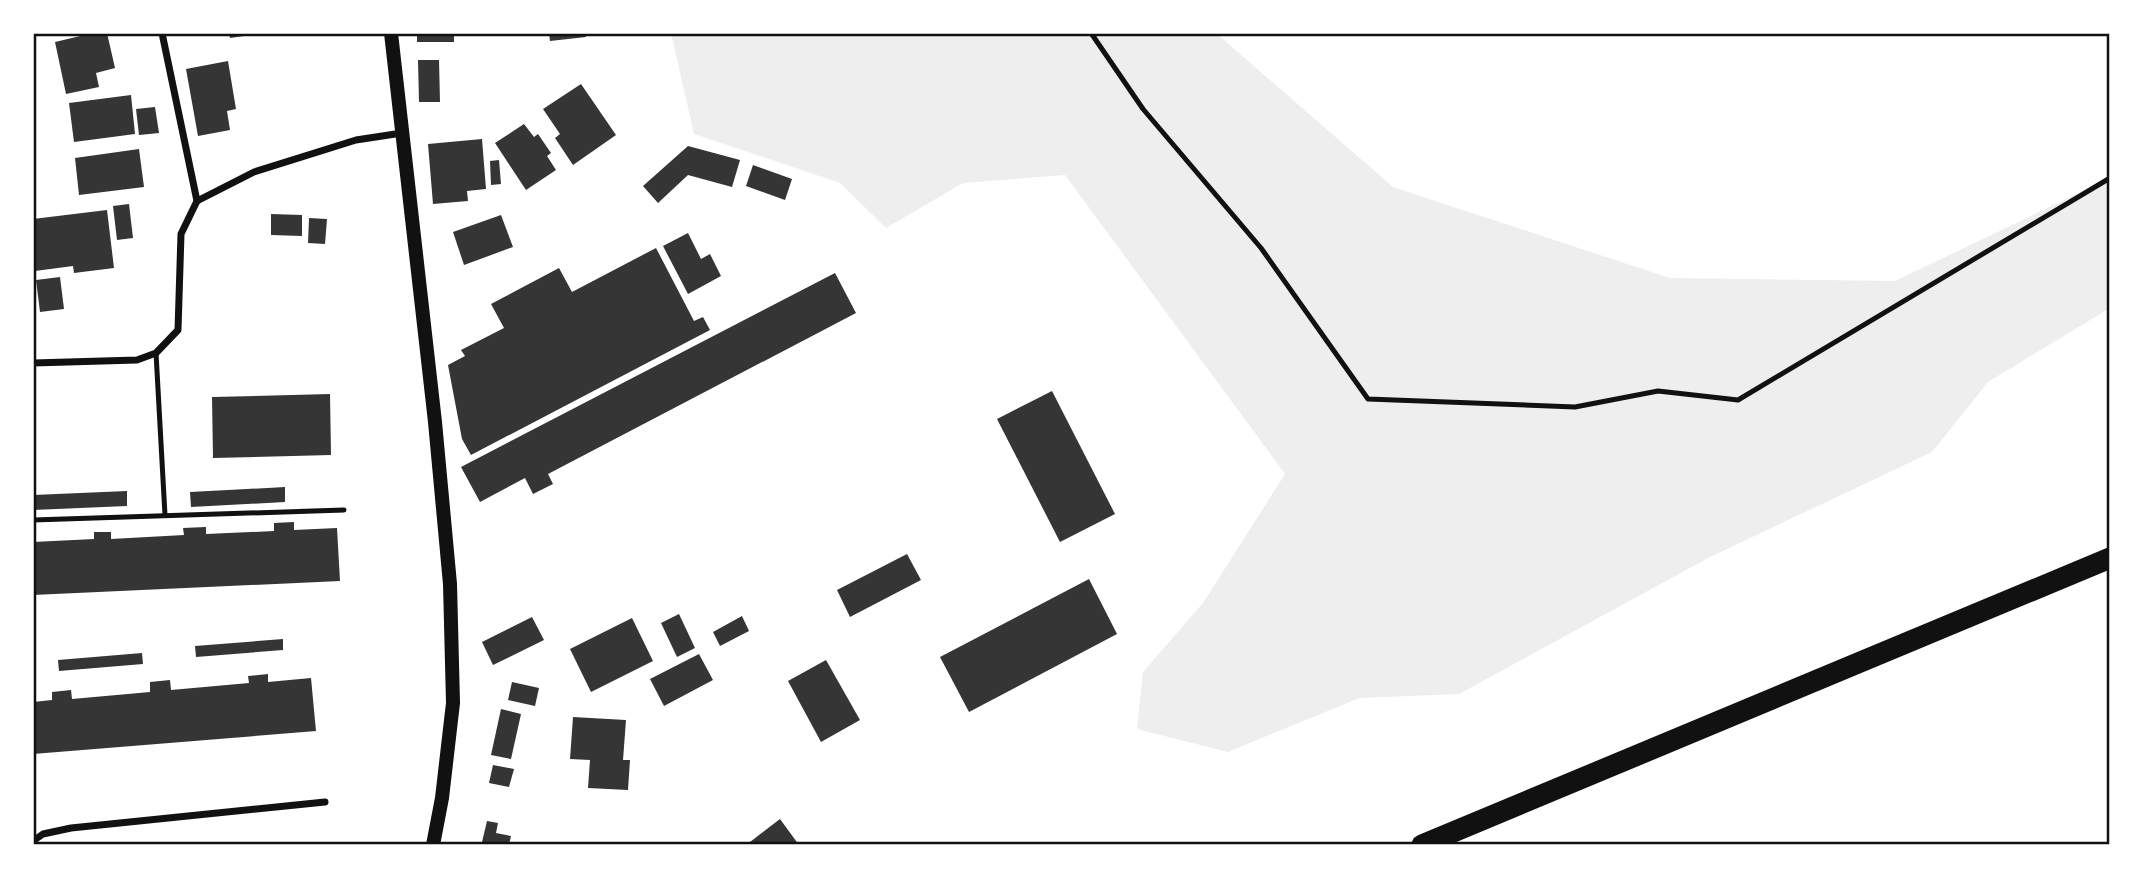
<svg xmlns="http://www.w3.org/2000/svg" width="2143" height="878" font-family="'Fira Sans Condensed',sans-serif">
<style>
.green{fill:#eee}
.building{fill:#353535}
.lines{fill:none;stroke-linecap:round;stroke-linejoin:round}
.service{stroke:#111;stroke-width:5}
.minor{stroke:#111;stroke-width:7}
.secondary{stroke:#111;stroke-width:14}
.motorway{stroke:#111;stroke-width:21}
.neatline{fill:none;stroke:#111;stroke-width:2.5}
</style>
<rect width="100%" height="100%" fill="#fff"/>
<!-- green -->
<polygon class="green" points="671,33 1216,33 1393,187 1670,278 1895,281 2110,178 2110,308 1988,382 1932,452 1710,557 1459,694 1359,698 1228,752 1137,729 1143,672 1203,603 1285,474 1065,175 963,183 886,228 840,183 694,134"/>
<!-- building -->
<g class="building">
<polygon points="93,33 107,33 115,68 96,73 99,87 66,94 55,42"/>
<polygon points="229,33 251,33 251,35 230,38"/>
<rect x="417" y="33" width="37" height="9"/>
<polygon points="549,33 585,33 586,37 550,41"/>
<polygon points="418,60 439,60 440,102 419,102"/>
<polygon points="228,61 236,109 227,111 230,130 198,136 186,69"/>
<polygon points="581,84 616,135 573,165 555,138 560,134 543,109"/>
<polygon points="131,95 135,134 74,142 69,103"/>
<polygon points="155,107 159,133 139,135 136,109"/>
<polygon points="524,124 534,137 538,134 551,153 547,156 556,170 526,190 495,143"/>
<polygon points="482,139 486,189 467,191 468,201 433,204 428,144"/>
<polygon points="688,146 740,160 732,187 688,175 658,203 643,186"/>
<polygon points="139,149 144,187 79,195 75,158"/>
<polygon points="499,160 501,184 491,185 490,161"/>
<polygon points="753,165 792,179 785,200 746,186"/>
<polygon points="129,204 133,238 117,240 113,206"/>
<polygon points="107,210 114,268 74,273 73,266 35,271 33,219"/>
<polygon points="271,214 302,215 302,236 271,235"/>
<polygon points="501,215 513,247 464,265 453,232"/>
<polygon points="309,218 327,219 325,244 308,243"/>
<polygon points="688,233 701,259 710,254 721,276 688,294 663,246"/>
<polygon points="656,248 694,321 703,317 710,330 471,455 462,439 448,365 465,356 461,350 504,328 491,304 559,268 572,292"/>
<polygon points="835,273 856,313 548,474 553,484 533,494 525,478 480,502 461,467"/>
<polygon points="60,277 64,309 40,312 36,280"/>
<polygon points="1052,391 1115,514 1060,542 997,419"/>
<polygon points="330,394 331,455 213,458 212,397"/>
<polygon points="285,487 285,502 191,507 190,492"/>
<polygon points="127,491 127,506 33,510 33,495"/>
<polygon points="294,522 294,530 337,528 340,581 33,595 33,542 94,539 94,532 111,532 111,539 184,535 183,528 206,527 206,534 274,531 274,523"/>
<polygon points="907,554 921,580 850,617 837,590"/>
<polygon points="1089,579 1117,634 969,712 940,657"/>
<polygon points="679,614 695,648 677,657 661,623"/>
<polygon points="742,616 749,631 720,646 713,632"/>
<polygon points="532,617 544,640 493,665 482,642"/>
<polygon points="632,618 653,661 591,692 570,649"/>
<polygon points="283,639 283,650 196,657 195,646"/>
<polygon points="142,653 143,664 59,671 58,660"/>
<polygon points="699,654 713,680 664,706 650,679"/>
<polygon points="826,660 860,720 821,742 788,681"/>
<polygon points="268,674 268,682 311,678 316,731 33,754 33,702 52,700 52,692 71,690 72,699 150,692 150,682 170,680 171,690 249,683 248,676"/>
<polygon points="512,682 539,688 535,706 508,700"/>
<polygon points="501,709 521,714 511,759 491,755"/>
<polygon points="573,717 626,720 623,760 630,760 628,790 588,788 590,760 570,759"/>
<polygon points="493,765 514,769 509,787 489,783"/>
<polygon points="780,819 799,845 746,845"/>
<polygon points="487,821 498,823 496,833 511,836 509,845 482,842"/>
</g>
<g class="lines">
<!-- service -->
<g class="service">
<polyline points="1091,33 1143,109 1261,248 1368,399 1575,407 1658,391 1738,400 2110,178"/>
<polyline points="156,353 165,515"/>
<polyline points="33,520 344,510"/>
</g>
<!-- minor -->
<g class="minor">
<polyline points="162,33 197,201"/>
<polyline points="33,363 137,360 156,353 178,330 181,234 197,201 254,172 356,140 402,133"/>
<polyline points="33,841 43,834 71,828 325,802"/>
</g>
<!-- secondary -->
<polyline class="secondary" points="391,33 435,422 450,584 453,703 442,798 433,845"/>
<!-- motorway -->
<polyline class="motorway" points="1422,845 2110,558"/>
</g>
<!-- border -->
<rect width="2143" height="878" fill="none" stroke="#ffffff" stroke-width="70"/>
<rect x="35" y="35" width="2073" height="808" class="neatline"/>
</svg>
